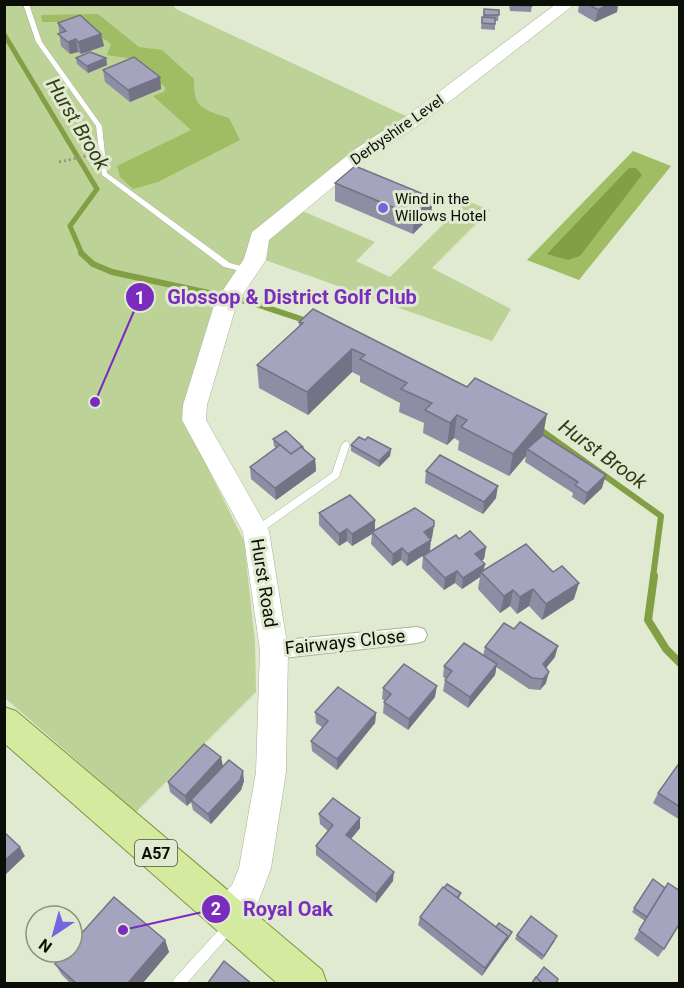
<svg xmlns="http://www.w3.org/2000/svg" width="684" height="988" font-family="Roboto,sans-serif">
<style>
.green{fill:#bdd296}
.forest{fill:#a0bd63}
.water{fill:#839f45}
.lines{fill:none;stroke-linecap:round;stroke-linejoin:round}
.stream-far2{stroke:#839f45;stroke-width:5}
.stream-far1{stroke:#839f45;stroke-width:6}
.stream{stroke:#839f45;stroke-width:8}
.lane-casing{stroke:#a8b198;stroke-width:1}
.street-casing{stroke:#a8b198;stroke-width:2}
.secondary-casing{stroke:#a8b198;stroke-width:1}
.primary-casing{stroke:#7a9540;stroke-width:2}
.path{stroke:#909885;stroke-width:3;stroke-dasharray:2 3;stroke-linecap:butt}
.lane{fill:#fff;fill-rule:evenodd}
.street{fill:#fff;fill-rule:evenodd}
.secondary{fill:#fff;fill-rule:evenodd}
.primary{fill:#d4eb9f;fill-rule:evenodd}
.wall{fill:#8d8da3}
.shaded-wall{fill:#737385}
.building{fill:#a4a4be;stroke:#737385;stroke-width:1.5}
.poi-dot{fill:#7566e0;stroke:#e0ead0;stroke-width:2}
.labels{text-anchor:middle;stroke-width:6;stroke-linejoin:round;paint-order:stroke}
.far-street-label{font-size:15px;fill:#0a0e06;stroke:#e0ead0}
.far-poi-label{font-size:15px;fill:#0a0e06;stroke:#e0ead0;text-anchor:start}
.shield{fill:#e0ead0;stroke:#4a5043;stroke-width:1.5}
.shield-label{font-size:16px;font-weight:bold;fill:#0a0e06}
.street-label{font-size:18px;fill:#0a0e06;stroke:#e0ead0}
.water-label{font-size:20px;font-style:italic;fill:#313d17;stroke:#e0ead0}
.leader{fill:none;stroke:#7b2cbf;stroke-width:2}
.callout-dot{fill:#7b2cbf;stroke:#e0ead0;stroke-width:2}
.mark-label{font-size:18px;text-anchor:middle;font-weight:bold;fill:#fff}
.callout-label{font-size:20px;text-anchor:middle;font-weight:bold;fill:#7b2cbf;stroke:#e0ead0;stroke-width:6;stroke-linejoin:round;paint-order:stroke}
</style>
<rect width="100%" height="100%" fill="#e0ead0"/>
<!-- green -->
<g class="green">
<polygon points="5,5 173,5 176,9 408,117 251,235 242,264 215,301 190,384 182,421 199,450 244,541 255,642 256,692 136,812 5,698"/>
<polygon points="467,201 490,210 432,268 511,309 492,341 265,260 262,241 300,210 375,242 356,261 390,277"/>
</g>
<!-- forest -->
<g class="forest">
<path d="M 98,14 L 139,47 L 162,50 L 194,79 C 193,109 203,109 229,118 L 240,140 L 158,182 L 133,189 L 120,177 L 117,166 L 191,130 L 153,96 L 164,92 L 166,88 L 133,59 L 107,55 L 111,44 L 79,22 L 42,22 L 41,15 Z"/>
<polygon points="633,151 671,166 579,280 527,260"/>
</g>
<!-- water -->
<polygon class="water" points="629,168 636,168 642,175 580,256 568,260 547,254"/>
<g class="lines">
<!-- stream-far2 -->
<polyline class="stream-far2" points="4,34 97,189 70,226 82,254"/>
<!-- stream-far1 -->
<g class="stream-far1">
<polyline points="81,253 93,264 112,272 250,302 310,322"/>
<polyline points="538,428 661,516 653,577"/>
</g>
<!-- stream -->
<polyline class="stream" points="654,576 648,620 666,649 680,663"/>
<defs>
<g id="lane">
<polygon points="23,4 29,4 42,42 102,126 107,173 230,263 252,269 252,273 249,273 224,267 102,175 96,126 36,42"/>
<polygon points="346,441 350,444 339,477 259,534 253,534 251,531 253,528 332,473 342,444"/>
<polygon points="229,921 233,923 235,927 233,931 186,984 172,984 174,979 225,923"/>
</g>
<polygon id="street" points="417,627 424,629 427,635 424,641 417,643 274,659 267,656 264,650 267,644 274,641"/>
<polygon id="secondary" points="556,4 575,4 422,123 368,158 269,240 266,260 237,303 207,405 206,420 269,531 288,650 286,772 271,868 256,908 240,926 228,931 216,926 211,914 216,902 232,885 239,868 256,772 260,650 243,532 182,420 183,405 215,302 244,259 252,232 354,150 408,115"/>
<polygon id="primary" points="4,707 16,711 322,970 327,984 278,984 4,743"/>
</defs>
<!-- lane casing -->
<use href="#lane" class="lane-casing"/>
<!-- street casing -->
<use href="#street" class="street-casing"/>
<!-- secondary casing -->
<use href="#secondary" class="secondary-casing"/>
<!-- primary casing -->
<use href="#primary" class="primary-casing"/>
<!-- path -->
<polyline class="path" points="59,162 91,155"/>
<!-- lane -->
<use href="#lane" class="lane"/>
<!-- street -->
<use href="#street" class="street"/>
<!-- secondary -->
<use href="#secondary" class="secondary"/>
<!-- primary -->
<use href="#primary" class="primary"/>
</g>
<!-- wall -->
<g class="wall">
<polygon points="509,4 532,4 531,12 510,11"/>
<polygon points="579,4 618,4 617,12 595,22 578,12"/>
<polygon points="484,9 499,10 498,21 495,21 495,30 481,29 482,17 483,17"/>
<polygon points="58,23 101,34 104,46 81,54 78,52 70,54 61,46"/>
<polygon points="76,58 106,58 107,65 88,73 77,64"/>
<polygon points="103,70 160,77 161,89 130,102 105,82"/>
<polygon points="335,183 431,216 413,234 335,201"/>
<polygon points="299,322 543,435 602,488 584,505 572,497 573,493 525,462 526,456 509,476 458,450 459,441 454,438 447,445 423,433 424,423 399,412 400,403 360,382 360,376 352,372 308,415 259,388 257,365 299,326"/>
<polygon points="273,439 303,447 304,449 315,459 316,471 276,500 251,479 250,467 276,448 274,446"/>
<polygon points="365,440 391,449 390,456 379,467 351,451 351,445"/>
<polygon points="426,471 496,498 483,514 425,483"/>
<polygon points="319,513 375,530 432,538 430,539 430,551 407,566 401,560 392,566 371,544 372,534 352,546 347,541 339,546 319,525"/>
<polygon points="459,539 486,547 484,559 482,560 484,570 574,599 542,620 529,606 517,614 510,606 500,613 478,589 480,577 462,589 455,583 444,590 422,568 423,556"/>
<polygon points="485,647 555,657 546,668 546,683 540,690 529,689 496,667 495,675 468,708 443,691 445,680 446,679 443,677 444,666 483,656"/>
<polygon points="383,688 435,697 408,730 383,713 384,702 385,701 382,699"/>
<polygon points="315,712 376,713 375,723 337,770 312,751 311,741 323,728 316,723"/>
<polygon points="221,757 223,766 244,781 241,790 211,824 193,810 191,802 187,806 170,792 168,782"/>
<polygon points="680,762 680,820 653,803 658,793"/>
<polygon points="319,814 360,818 360,828 351,839 393,881 376,903 316,855 316,846 328,831 320,824"/>
<polygon points="653,879 664,949 658,957 634,939 645,921 632,912"/>
<polygon points="444,888 461,893 459,899 496,927 510,936 482,976 418,925 420,917"/>
<polygon points="517,935 555,941 542,960 515,939"/>
<polygon points="165,940 169,952 142,984 71,984 62,975 55,964"/>
</g>
<!-- shaded-wall -->
<g class="shaded-wall">
<polygon points="609,4 618,4 617,12 595,22 598,10"/>
<polygon points="101,34 104,46 81,54 78,42"/>
<polygon points="76,39 78,52 70,54 68,42"/>
<polygon points="106,58 107,65 88,73 87,66"/>
<polygon points="160,77 161,89 130,102 128,90"/>
<polygon points="433,198 431,216 413,234 414,216"/>
<polygon points="352,349 352,372 308,415 307,392"/>
<polygon points="547,414 543,436 527,449 526,456 509,476 513,454"/>
<polygon points="457,415 454,438 447,445 450,423"/>
<polygon points="391,449 390,456 379,467 379,461"/>
<polygon points="315,459 316,471 276,500 275,488"/>
<polygon points="606,475 602,488 584,505 587,493"/>
<polygon points="498,486 496,498 483,514 484,502"/>
<polygon points="375,520 375,532 372,532 372,534 352,546 352,534"/>
<polygon points="434,526 432,538 423,544 424,532"/>
<polygon points="347,529 347,541 339,546 339,534"/>
<polygon points="431,540 430,551 407,566 408,554"/>
<polygon points="486,547 484,559 473,566 475,554"/>
<polygon points="402,548 401,560 392,566 393,554"/>
<polygon points="485,564 483,574 481,572 480,577 462,589 463,578"/>
<polygon points="457,571 455,583 444,590 445,578"/>
<polygon points="579,583 574,599 542,620 546,604"/>
<polygon points="533,589 529,606 517,614 520,597"/>
<polygon points="513,590 510,606 500,613 504,596"/>
<polygon points="558,646 555,657 540,675 543,664"/>
<polygon points="497,664 495,675 468,708 470,697"/>
<polygon points="549,672 546,683 540,690 543,679"/>
<polygon points="437,686 435,697 408,730 409,719"/>
<polygon points="376,713 375,723 337,770 337,759"/>
<polygon points="221,757 223,768 187,806 185,796"/>
<polygon points="243,771 244,781 241,790 211,824 208,814"/>
<polygon points="360,818 360,828 346,845 346,835"/>
<polygon points="20,847 25,856 4,876 4,861"/>
<polygon points="394,872 393,881 376,903 376,894"/>
<polygon points="512,932 510,936 482,976 485,968 508,936"/>
<polygon points="165,940 169,952 142,984 127,984"/>
</g>
<!-- building -->
<g class="building">
<polygon points="510,4 532,4 532,6 510,5"/>
<polygon points="588,4 609,4 598,10"/>
<polygon points="484,9 499,10 499,15 484,15"/>
<polygon points="80,15 101,34 78,42 76,39 68,42 58,34 66,31 58,23"/>
<polygon points="482,17 495,18 495,24 482,23"/>
<polygon points="90,52 106,58 87,66 76,58"/>
<polygon points="134,57 160,77 128,90 103,70"/>
<polygon points="355,166 433,198 414,216 335,183"/>
<polygon points="313,309 467,387 475,378 547,414 513,454 461,427 467,420 457,415 450,423 425,410 432,403 401,389 407,383 360,359 365,355 352,349 307,392 257,365 303,323 299,322"/>
<polygon points="286,431 303,447 302,448 301,447 291,454 273,439"/>
<polygon points="543,435 606,475 587,493 575,485 578,482 527,449"/>
<polygon points="359,437 365,440 368,437 391,449 379,461 351,445"/>
<polygon points="280,445 291,454 301,447 315,459 275,488 250,467"/>
<polygon points="440,455 498,486 484,502 426,471"/>
<polygon points="350,495 375,520 352,534 347,529 339,534 319,513"/>
<polygon points="415,508 434,521 434,526 424,532 431,540 408,554 402,548 393,554 372,532"/>
<polygon points="470,531 486,547 475,554 485,564 463,578 457,571 445,578 423,556 456,535 459,539"/>
<polygon points="526,544 553,572 562,566 579,583 546,604 533,589 520,597 513,590 504,596 481,572"/>
<polygon points="520,622 558,646 543,664 549,672 543,679 532,678 485,647 504,623 514,629"/>
<polygon points="464,643 497,664 470,697 445,680 452,671 444,666"/>
<polygon points="404,664 437,686 409,719 384,702 391,694 383,688"/>
<polygon points="338,687 376,713 337,759 311,741 328,721 315,712"/>
<polygon points="204,744 221,757 185,796 168,782"/>
<polygon points="229,760 243,771 240,780 208,814 191,800"/>
<polygon points="680,762 680,807 658,793"/>
<polygon points="333,798 360,818 346,835 394,872 376,894 316,846 333,825 319,814"/>
<polygon points="4,832 20,847 4,861"/>
<polygon points="653,879 665,888 647,917 634,908"/>
<polygon points="668,883 680,891 680,923 664,949 639,930"/>
<polygon points="447,884 461,893 457,898 444,888"/>
<polygon points="443,887 508,936 485,968 420,917"/>
<polygon points="114,897 165,940 127,984 77,984 55,964 65,952 72,952 72,944"/>
<polygon points="531,916 557,936 544,956 517,935"/>
<polygon points="499,923 512,932 506,941 508,936 496,927"/>
<polygon points="224,961 252,984 207,984"/>
<polygon points="544,967 558,979 556,984 543,984 536,978"/>
<polygon points="536,977 543,984 531,984"/>
</g>
<!-- markers -->
<circle class="poi-dot" cx="383" cy="208" r="6"/>
<g class="labels">
<!-- far-street labels -->
<g class="far-street-label">
<text transform="translate(397 130) rotate(-35)" y="5">Derbyshire Level</text>
</g>
<!-- far-poi labels -->
<g class="far-poi-label">
<text x="395" y="204">Wind in the<tspan x="395" dy="17">Willows Hotel</tspan></text>
</g>
<!-- shield labels -->
<rect class="shield" x="135" y="840" width="42" height="26" rx="4.5"/>
<g class="shield-label">
<text x="156" y="859">A57</text>
</g>
<!-- street labels -->
<g class="street-label">
<text transform="translate(264 583) rotate(81)" y="6">Hurst Road</text>
<text transform="translate(345 642) rotate(-6)" y="6">Fairways Close</text>
</g>
<!-- water labels -->
<g class="water-label">
<text transform="translate(78 124) rotate(59)" y="7">Hurst Brook</text>
<text transform="translate(603 454) rotate(36)" y="7">Hurst Brook</text>
</g>
</g>
<!-- callouts -->
<path class="leader" d="M95 402L140 297M123 930L216 909"/>
<g class="callout-dot">
<circle cx="95" cy="402" r="6"/>
<circle cx="123" cy="930" r="6"/>
<circle cx="140" cy="297" r="15"/>
<circle cx="216" cy="909" r="15"/>
</g>
<g class="mark-label">
<text x="140" y="304">1</text>
<text x="216" y="915">2</text>
</g>
<g class="callout-label">
<text x="292" y="304">Glossop &amp; District Golf Club</text>
<text x="288" y="916">Royal Oak</text>
</g>
<!-- border -->
<rect width="684" height="988" fill="none" stroke="#0a0e06" stroke-width="12"/>
<!-- north arrow -->
<g transform="translate(54 934) rotate(216)"><circle r="28" fill="#e0ead0" stroke="#8a927f" stroke-width="1.5"/>
<path d="M0-4.5L10 22L0 15L-10 22Z" fill="#7566e0"/>
<text y="-9" font-size="16" font-weight="bold" text-anchor="middle" fill="#0a0e06">N</text>
</g>
</svg>
